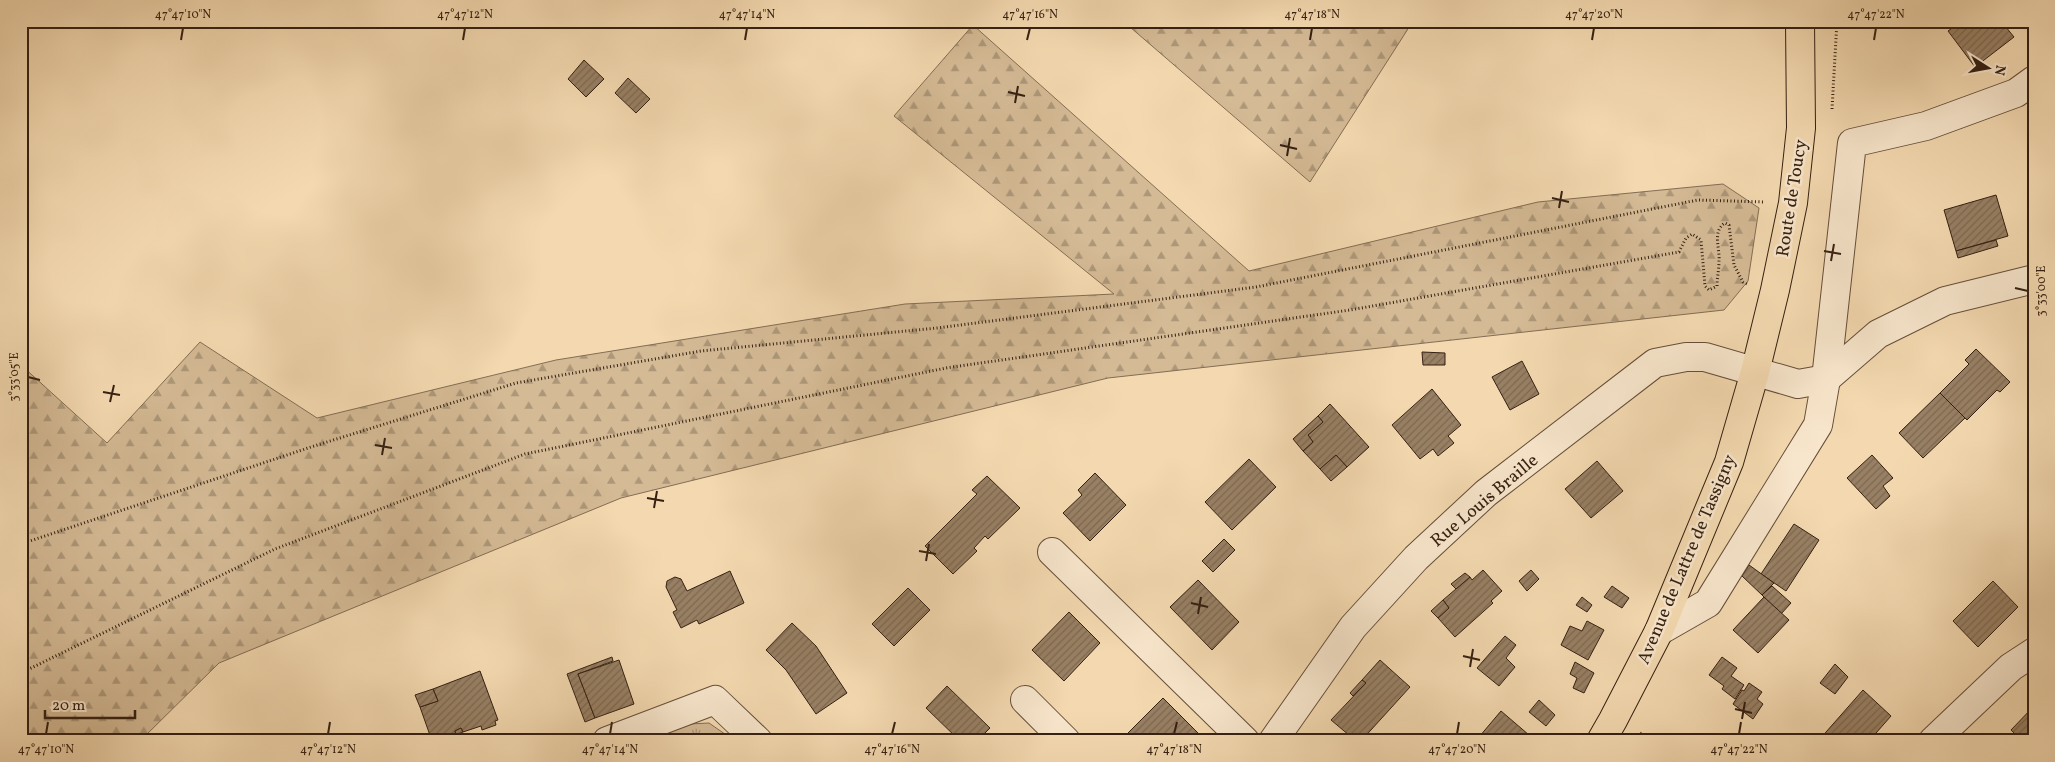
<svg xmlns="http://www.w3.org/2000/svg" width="2055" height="762" font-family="Vollkorn,serif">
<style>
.grass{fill:url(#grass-tufts);stroke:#846d54}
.forest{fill:url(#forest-firs);stroke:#846d54}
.building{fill:url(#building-hatch);stroke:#352012}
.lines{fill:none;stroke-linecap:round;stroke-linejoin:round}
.minor-casing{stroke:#654e3a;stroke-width:30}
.major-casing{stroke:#352012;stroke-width:30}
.path{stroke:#352012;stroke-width:3;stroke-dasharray:1 2.5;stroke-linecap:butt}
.minor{stroke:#f8e6cc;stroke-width:28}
.major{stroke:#f4d9b0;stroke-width:28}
.ticks{fill:none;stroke:#352012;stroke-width:2}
.labels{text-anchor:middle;stroke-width:5;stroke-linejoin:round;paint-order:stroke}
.street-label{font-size:18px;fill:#352012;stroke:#f8e6cc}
.neatline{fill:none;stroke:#352012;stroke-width:2}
.ticks-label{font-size:12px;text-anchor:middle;fill:#352012}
</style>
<defs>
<pattern id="grass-tufts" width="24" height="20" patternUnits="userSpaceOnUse" patternTransform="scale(1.25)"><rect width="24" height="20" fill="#d4ba95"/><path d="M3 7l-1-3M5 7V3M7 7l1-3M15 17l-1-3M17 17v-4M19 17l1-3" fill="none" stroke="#ad9778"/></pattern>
<pattern id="forest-firs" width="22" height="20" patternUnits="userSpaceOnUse" patternTransform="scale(1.25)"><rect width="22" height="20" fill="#d4ba95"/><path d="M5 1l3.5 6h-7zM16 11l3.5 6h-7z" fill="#ad9778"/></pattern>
<pattern id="building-hatch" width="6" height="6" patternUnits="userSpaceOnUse" patternTransform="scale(1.25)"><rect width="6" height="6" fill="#988064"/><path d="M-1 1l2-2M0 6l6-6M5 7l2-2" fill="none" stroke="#7d6851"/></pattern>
</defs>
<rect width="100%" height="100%" fill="#f4d9b0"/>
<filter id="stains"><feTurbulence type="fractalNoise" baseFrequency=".004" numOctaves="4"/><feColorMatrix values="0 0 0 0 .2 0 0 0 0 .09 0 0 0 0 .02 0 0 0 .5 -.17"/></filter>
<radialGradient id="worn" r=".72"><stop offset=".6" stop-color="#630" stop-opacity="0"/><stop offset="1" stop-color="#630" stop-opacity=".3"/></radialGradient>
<!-- grass -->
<polygon class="grass" points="709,723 735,741 632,741 670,725"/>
<!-- forest -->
<g class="forest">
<polygon points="1123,21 1413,21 1310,182"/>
<polygon points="973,25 1249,271 1538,202 1723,184 1759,208 1748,281 1724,310 1108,378 621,498 219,663 140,741 21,741 21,365 107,443 200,342 317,418 556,360 905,304 1114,294 894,116"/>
</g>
<!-- building -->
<g class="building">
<polygon points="1962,21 2001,21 2014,37 1975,67 1948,31"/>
<polygon points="584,60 604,79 586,97 568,79"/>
<polygon points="628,78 650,99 636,113 615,93"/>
<polygon points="1996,195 2008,236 1956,251 1944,210"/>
<polygon points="1996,240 1998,246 1958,258 1956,251"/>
<polygon points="1976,349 2010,382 2000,392 1997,390 1967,420 1940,393 1969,364 1965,360"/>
<polygon points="1422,352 1445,353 1445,365 1423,365"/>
<polygon points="1522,361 1539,394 1510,410 1492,377"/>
<polygon points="1432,389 1461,425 1448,436 1454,443 1438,456 1433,449 1420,459 1392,425"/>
<polygon points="1940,393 1965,418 1923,458 1899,433"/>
<polygon points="1330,404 1369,447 1347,467 1336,455 1320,469 1303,451 1313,442 1308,435 1323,422 1318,416"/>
<polygon points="1318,416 1323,422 1308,435 1313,442 1303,451 1293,439"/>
<polygon points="1336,455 1347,467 1331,481 1320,469"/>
<polygon points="1872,455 1893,478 1883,486 1890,496 1876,509 1847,478"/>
<polygon points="1249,459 1276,487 1232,530 1205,502"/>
<polygon points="1597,461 1623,491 1591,518 1565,489"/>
<polygon points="1095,473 1126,505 1090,541 1063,513 1082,495 1078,490"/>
<polygon points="987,476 1020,508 988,539 985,536 974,548 977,551 953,574 925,546 977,494 972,490"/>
<polygon points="1794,524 1819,540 1786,591 1761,574"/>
<polygon points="1224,539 1235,550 1213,572 1202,561"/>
<polygon points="1749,565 1774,583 1762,595 1742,576"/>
<polygon points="1483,570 1502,591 1491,601 1493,603 1455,637 1438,618 1449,608 1443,600 1470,577 1472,580"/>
<polygon points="1531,570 1539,579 1527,591 1519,581"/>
<polygon points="730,571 744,603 699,624 697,620 681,628 673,612 677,610 666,587 667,581 675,577 681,579 687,591"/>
<polygon points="1465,573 1470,577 1456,589 1451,584"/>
<polygon points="1198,580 1239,622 1212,650 1170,607"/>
<polygon points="1993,581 2018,607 1978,647 1953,621"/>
<polygon points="1612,586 1629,598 1622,608 1604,597"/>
<polygon points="1772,586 1791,603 1781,614 1762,595"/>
<polygon points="908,588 930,610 894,646 872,624"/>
<polygon points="1582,597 1592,605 1587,612 1576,605"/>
<polygon points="1764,597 1789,620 1758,653 1733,630"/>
<polygon points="1443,600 1449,608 1438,618 1431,611"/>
<polygon points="1069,612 1100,643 1064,681 1032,650"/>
<polygon points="1587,621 1604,630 1588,660 1561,645 1570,626 1582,631"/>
<polygon points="792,623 816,646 847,693 816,714 786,670 766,650"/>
<polygon points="1505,636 1516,645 1506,658 1515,667 1499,686 1477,668"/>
<polygon points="612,657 613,661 578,674 595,718 585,722 567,674"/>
<polygon points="1722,657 1737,668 1731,676 1744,685 1735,699 1722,689 1724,686 1709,675"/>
<polygon points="619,660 634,704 595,718 578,674"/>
<polygon points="1380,660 1410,687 1361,741 1356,741 1331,720 1366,683 1362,680"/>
<polygon points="1575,662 1594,673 1584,693 1573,688 1577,678 1570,674"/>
<polygon points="1835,664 1848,677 1835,694 1820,683"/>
<polygon points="480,671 498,720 495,721 496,725 482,730 481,726 463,732 461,728 455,731 456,735 454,735 456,741 432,741 420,707 438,701 433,689"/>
<polygon points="1362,680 1366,683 1353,696 1350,693"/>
<polygon points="1749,683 1762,692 1757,699 1763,704 1753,719 1733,704 1742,690 1744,691"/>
<polygon points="947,686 990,728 977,741 960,741 926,708"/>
<polygon points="433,689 438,701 420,707 415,695"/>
<polygon points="1863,690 1891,716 1869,741 1819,740"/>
<polygon points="2034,694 2034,705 2029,700"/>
<polygon points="1163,698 1200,735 1194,741 1124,741 1122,739"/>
<polygon points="1539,700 1555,715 1546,726 1529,712"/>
<polygon points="2034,706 2034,741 2022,741 2011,730"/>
<polygon points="1501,711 1536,741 1483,741 1479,737"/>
<polygon points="461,728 463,732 456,735 455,731"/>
</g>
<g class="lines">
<defs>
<g id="minor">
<polyline points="1052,552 1245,741"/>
<polyline points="1659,631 1708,603 1818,425 1826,379 1852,143 1926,126 2016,93 2034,80"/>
<polyline points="1025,700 1066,741"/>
<polyline points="607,741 715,700 758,741"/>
<polyline points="1273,741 1353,627 1416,558 1486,493 1655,363 1686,357 1705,357 1798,384 1826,379 1878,334 1945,301 2034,279"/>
<polyline points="1933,741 2011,667 2034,652"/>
</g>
<polyline id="major" points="1601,741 1613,720 1659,631 1729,462 1755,372 1775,290 1793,203 1801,128 1800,21"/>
</defs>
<!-- minor casing -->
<use href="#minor" class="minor-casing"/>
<!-- major casing -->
<use href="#major" class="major-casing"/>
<!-- path -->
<g class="path">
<polyline points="1832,109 1837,21"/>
<polyline points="21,544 311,447 516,383 701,351 937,328 1256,287 1698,200 1765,202"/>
<path d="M 21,673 L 275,549 L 525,454 L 946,368 L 1350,310 L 1679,252 L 1686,238 L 1692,234 L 1701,240 L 1705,286 L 1709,290 L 1717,286 C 1717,278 1719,270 1719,261 C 1720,248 1712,231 1725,223 L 1729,225 L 1734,265 L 1743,282 L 1747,284"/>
<polyline points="1640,733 1650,741"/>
</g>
<!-- minor -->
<use href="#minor" class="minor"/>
<!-- major -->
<use href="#major" class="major"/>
</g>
<!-- ticks -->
<path class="ticks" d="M 181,40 L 183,28M 463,40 L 465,28M 745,40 L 747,28M 1027,40 L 1030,28M 1310,40 L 1312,28M 1592,40 L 1594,28M 1874,40 L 1876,28M 1008,92 L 1025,96M 1015,103 L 1018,86M 1280,145 L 1297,149M 1287,156 L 1290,138M 1552,198 L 1569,202M 1559,208 L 1562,191M 1824,251 L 1841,254M 1831,261 L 1834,244M 2015,288 L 2028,291M 28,377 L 40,380M 103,392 L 120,395M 110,402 L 114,385M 375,445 L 392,448M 382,455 L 385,438M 647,498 L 664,501M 654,508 L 657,491M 919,551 L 936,554M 926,561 L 929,544M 1191,603 L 1208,607M 1198,614 L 1201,597M 1463,656 L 1480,660M 1470,667 L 1473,649M 1735,709 L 1752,713M 1742,719 L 1745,702M 46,734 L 48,722M 328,734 L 330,722M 610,734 L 612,722M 892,734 L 895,722M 1174,734 L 1177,722M 1457,734 L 1459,722M 1739,734 L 1741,722"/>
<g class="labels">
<!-- street labels -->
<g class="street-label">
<text transform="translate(1791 198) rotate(-81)" y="6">Route de Toucy</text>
<text transform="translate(1484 500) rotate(-40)" y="6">Rue Louis Braille</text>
<text transform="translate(1686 559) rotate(-67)" y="6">Avenue de Lattre de Tassigny</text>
</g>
</g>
<!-- margin -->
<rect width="2055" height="762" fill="none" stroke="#f4d9b0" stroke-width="55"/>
<!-- north arrow -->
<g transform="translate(1988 68) rotate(101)" stroke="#f8e6cc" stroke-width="4" paint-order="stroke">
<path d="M0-4L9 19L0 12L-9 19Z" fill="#352012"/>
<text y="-8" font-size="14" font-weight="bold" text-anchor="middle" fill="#352012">N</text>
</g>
<!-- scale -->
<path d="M45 710v8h90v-8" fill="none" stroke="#352012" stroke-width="2.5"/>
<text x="52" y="710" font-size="15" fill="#352012" stroke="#f8e6cc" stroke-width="4" paint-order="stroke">20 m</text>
<rect x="28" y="28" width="2000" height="706" class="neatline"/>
<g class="ticks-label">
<text x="183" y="18">47°47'10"N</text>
<text x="465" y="18">47°47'12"N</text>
<text x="747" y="18">47°47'14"N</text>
<text x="1030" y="18">47°47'16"N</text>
<text x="1312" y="18">47°47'18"N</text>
<text x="1594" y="18">47°47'20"N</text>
<text x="1876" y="18">47°47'22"N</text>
<text transform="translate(2041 291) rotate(-90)" y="4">3°33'00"E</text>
<text transform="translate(14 377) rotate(-90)" y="4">3°33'05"E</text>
<text x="46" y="753">47°47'10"N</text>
<text x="328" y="753">47°47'12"N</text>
<text x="610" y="753">47°47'14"N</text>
<text x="892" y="753">47°47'16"N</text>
<text x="1174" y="753">47°47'18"N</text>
<text x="1457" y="753">47°47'20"N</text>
<text x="1739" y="753">47°47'22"N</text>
</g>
<rect width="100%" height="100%" filter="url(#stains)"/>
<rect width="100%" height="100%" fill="url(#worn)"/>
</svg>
